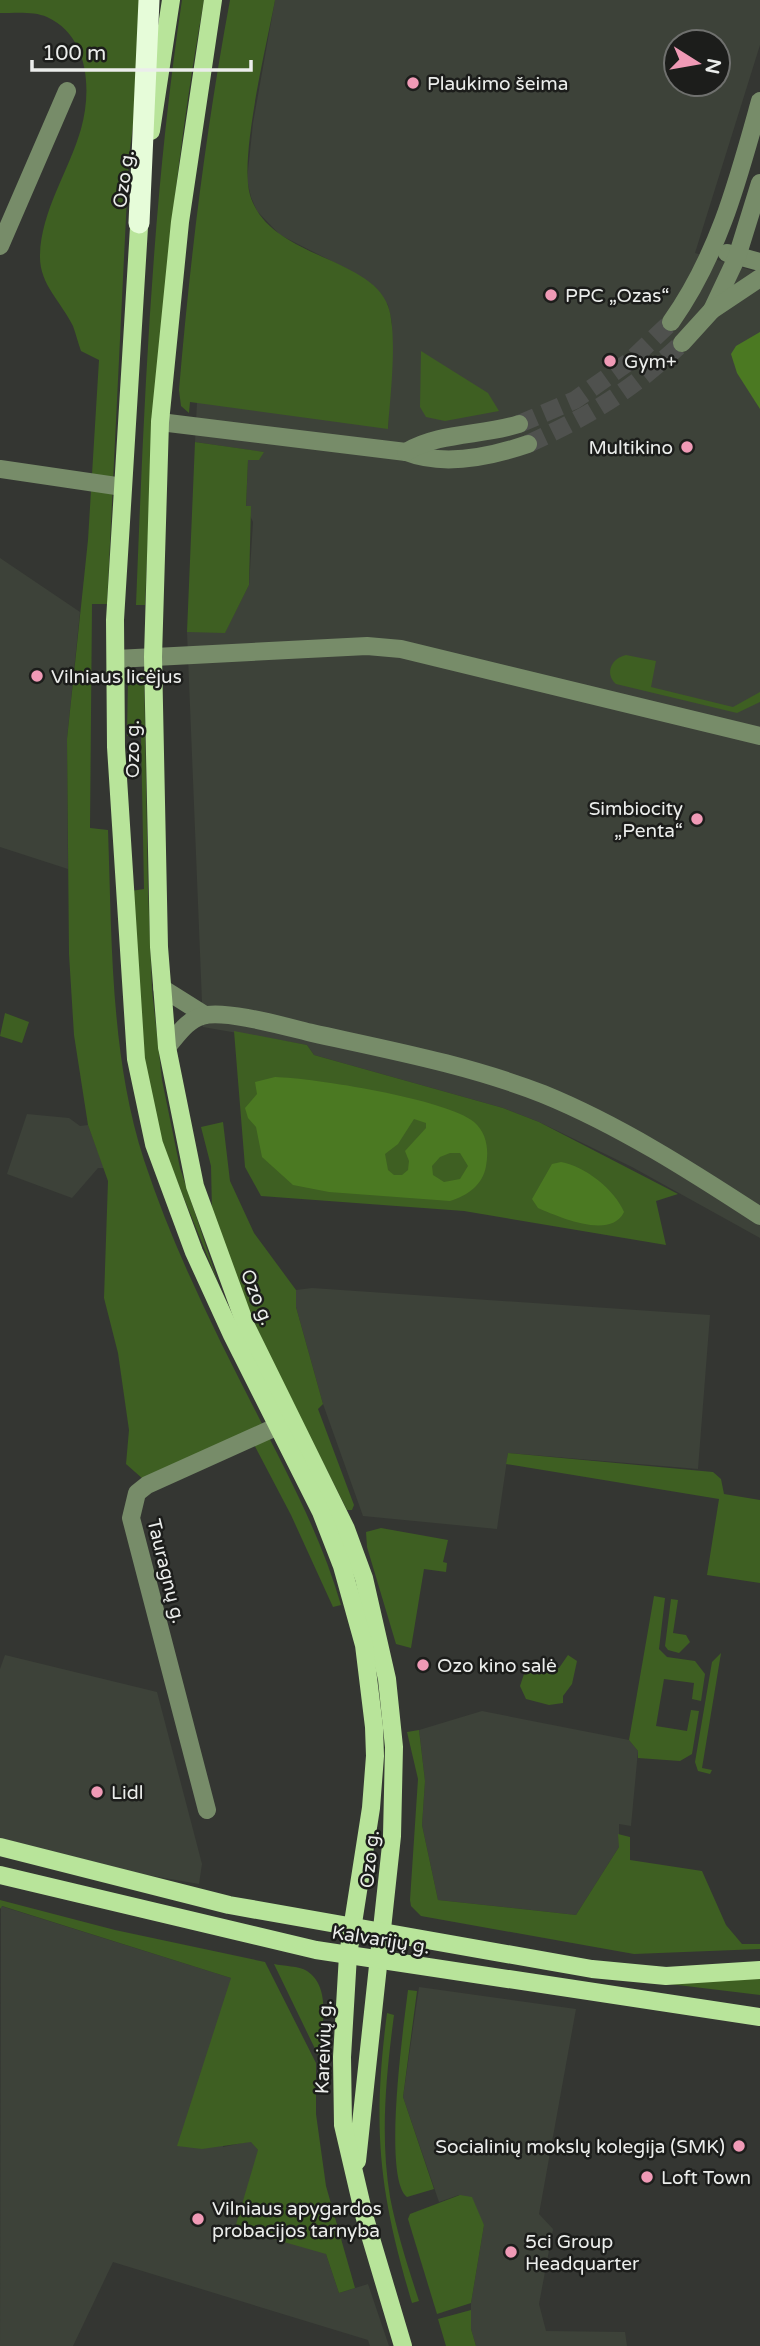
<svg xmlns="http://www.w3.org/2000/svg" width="760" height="2346" font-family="'Varela Round',sans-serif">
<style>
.built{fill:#3d4239;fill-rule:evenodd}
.green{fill:#3e5f22}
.water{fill:#4b7922;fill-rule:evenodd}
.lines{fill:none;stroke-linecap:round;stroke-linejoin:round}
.minor-tunnel{stroke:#4f514e;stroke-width:18;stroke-dasharray:18 9;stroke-linecap:butt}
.minor{stroke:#778c69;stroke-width:18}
.major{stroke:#b8e49a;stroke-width:18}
.highway{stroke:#e6fcd9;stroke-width:21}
.poi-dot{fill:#f09ab6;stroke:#1c1d1b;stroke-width:2.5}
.labels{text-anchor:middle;stroke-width:5;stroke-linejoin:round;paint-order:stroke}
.poi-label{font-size:19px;fill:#ebedeb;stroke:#1c1d1b;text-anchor:start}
.street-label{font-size:19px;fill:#ebedeb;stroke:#1c1d1b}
</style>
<rect width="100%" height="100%" fill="#343632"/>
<!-- built -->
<g class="built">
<path d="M 275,0 L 760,0 L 760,45 L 695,253 L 760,273 L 760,1238 L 632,1167 L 539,1122 L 503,1108 L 314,1055 L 307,1045 L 203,1027 L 187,632 L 225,632 L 249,585 L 253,522 L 246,507 L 248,460 L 263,452 L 195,442 L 197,402 L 388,428 L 392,323 L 388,305 L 370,284 L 349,270 L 280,235 L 257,211 L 251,197 L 247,180 L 253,123 ZM 676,42 L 718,42 L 718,84 L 676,84 Z"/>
<polygon points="0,558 80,612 67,739 68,869 0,847"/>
<polygon points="27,1114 69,1118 80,1126 88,1125 104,1168 98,1168 72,1198 7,1174"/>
<polygon points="312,1288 710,1315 698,1469 508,1453 497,1529 363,1516 323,1404 296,1307 296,1290"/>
<polygon points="5,1655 157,1692 202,1864 199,1884 141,1874 0,1838 0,1669"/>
<polygon points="482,1711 629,1740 638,1751 631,1826 619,1824 619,1847 576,1915 438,1900 422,1825 425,1781 419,1730"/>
<polygon points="1,1906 231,1978 223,2147 251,2141 258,2150 326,2254 339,2293 368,2284 389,2346 370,2346 368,2340 113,2262 73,2346 0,2346"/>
<polygon points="419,1987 576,2009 539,2214 553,2229 539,2304 546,2331 625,2332 627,2346 476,2346 471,2329 471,2303 484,2225 459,2195 439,2202 403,2097"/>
</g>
<!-- green -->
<g class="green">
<path d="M 0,0 L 145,0 L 141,66 L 129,156 L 107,604 L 92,604 L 90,828 L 108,830 C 112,939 110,1055 144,1160 C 173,1248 214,1330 256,1412 C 288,1475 321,1536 341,1605 L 333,1607 L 291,1515 L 248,1433 L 143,1479 L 126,1464 L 129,1430 L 118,1353 L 104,1298 L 108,1181 L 88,1125 L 74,1035 L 69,954 L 67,739 L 88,540 L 99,360 L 81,351 C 78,343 76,334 73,326 C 61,301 39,284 40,255 C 41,211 69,171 81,129 C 92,90 89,36 47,17 C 34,11 15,13 0,13 Z"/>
<path d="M 182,0 L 204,0 C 168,201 153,402 145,605 L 136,605 C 144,403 152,200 182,0 Z"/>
<path d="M 230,0 L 275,0 C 267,44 239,157 250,195 C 269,258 370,256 388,306 C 398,334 390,398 388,429 L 190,402 L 189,413 L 181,406 L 179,390 C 190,259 206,129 230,0 Z"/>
<polygon points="421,351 488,393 499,411 445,421 426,417 420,407"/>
<polygon points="195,442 264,452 259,460 248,460 246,506 251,506 249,585 225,633 187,632"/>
<path d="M 626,655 L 656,661 L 651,687 L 733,707 L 760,692 L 760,702 L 737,713 L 616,684 C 604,673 612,658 626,655 Z"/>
<polygon points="144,672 148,890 152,990 162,1080 180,1168 219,1285 163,1146 144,1061 131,891 144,889 141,736 127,736 128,678 134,673"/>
<polygon points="5,1013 29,1022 22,1043 0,1036"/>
<polygon points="234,1031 307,1045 314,1055 503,1108 539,1122 678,1194 656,1201 666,1245 464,1211 261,1196 245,1167"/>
<polygon points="223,1122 230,1181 254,1233 296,1290 296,1307 323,1404 318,1409 354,1505 352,1510 347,1510 267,1351 235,1277 212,1211 211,1166 201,1127"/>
<polygon points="508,1453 713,1472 721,1479 724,1494 760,1500 760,1583 707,1575 719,1499 506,1464"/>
<polygon points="381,1528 448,1540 443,1562 447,1563 446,1572 424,1569 411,1648 396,1644 367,1547 366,1532"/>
<polygon points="654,1596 665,1598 659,1649 667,1657 695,1661 705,1674 701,1701 692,1699 694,1683 664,1679 656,1726 687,1731 691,1710 699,1711 692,1754 680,1761 638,1758 638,1751 629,1740"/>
<polygon points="671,1599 678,1600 673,1633 686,1635 690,1642 679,1653 668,1650 665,1646"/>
<polygon points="721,1653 702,1768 712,1770 710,1774 698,1771 695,1762 712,1662"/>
<polygon points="568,1655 577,1661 572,1684 563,1696 563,1703 549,1705 526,1699 520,1686 524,1674 559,1668"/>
<polygon points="419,1730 425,1781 422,1825 438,1900 576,1915 619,1847 618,1834 630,1837 630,1860 702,1871 726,1925 742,1944 760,1944 760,1949 634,1954 421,1916 411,1906 410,1900 418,1779 407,1732"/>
<polygon points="0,1900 115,1930 265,1962 316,2063 316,2114 326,2186 355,2288 339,2293 326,2254 235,2228 258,2150 251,2142 202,2149 177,2146 231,1978 2,1906 0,1909"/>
<path d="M 274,1964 C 283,1966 299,1966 307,1971 C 333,1988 321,2031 319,2057 Z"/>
<polygon points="760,1978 760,1995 661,1983"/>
<path d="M 408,1990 L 417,1991 L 403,2097 L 434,2189 L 407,2197 C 382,2178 404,2023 408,1990 Z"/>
<path d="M 387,2013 L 394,2015 C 386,2076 380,2136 390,2197 C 397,2233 408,2267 419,2301 L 412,2303 C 379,2192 372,2129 387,2013 Z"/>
<polygon points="460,2195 472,2197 484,2225 471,2303 437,2314 408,2219 410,2214"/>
<polygon points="471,2310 471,2329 476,2346 446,2346 438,2319"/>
</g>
<!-- water -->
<g class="water">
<polygon points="760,332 760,409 737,373 731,354 736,346"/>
<path d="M 275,1077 C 313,1078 447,1099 474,1122 C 487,1133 489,1150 486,1166 C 483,1185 467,1196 450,1201 L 329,1192 L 293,1185 L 262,1157 L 256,1127 L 248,1118 L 245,1108 L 257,1094 L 255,1082 ZM 414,1119 L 426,1123 L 426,1128 L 405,1151 L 409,1161 L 408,1170 L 402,1175 L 394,1175 L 388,1170 L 385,1154 L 398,1144 ZM 450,1153 L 460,1153 L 468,1166 L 460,1179 L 444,1182 L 433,1175 L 432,1166 L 440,1157 Z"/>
<path d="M 561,1162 C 585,1166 615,1190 624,1212 C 611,1240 559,1217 538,1208 L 532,1199 L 552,1164 Z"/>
</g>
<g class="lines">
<!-- minor-tunnel -->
<g class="minor-tunnel">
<polyline points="519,424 575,400 630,361 671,322"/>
<path d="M 528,444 C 591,415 632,390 682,343"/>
</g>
<!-- minor -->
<g class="minor">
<polyline points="0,246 67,91"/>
<polyline points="727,253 760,262"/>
<polyline points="712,310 737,257 760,183"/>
<path d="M 671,322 C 719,254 738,180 760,101"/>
<polyline points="682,343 712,310 760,278"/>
<path d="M 160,422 L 406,452 C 444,467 490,457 528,444"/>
<path d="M 406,452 C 440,432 481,436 519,424"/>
<polyline points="0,469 123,487"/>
<polyline points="116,659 367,646 401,649 760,736"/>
<polyline points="162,988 205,1015"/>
<path d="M 167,1047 C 177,1036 187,1020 202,1016 C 224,1009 287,1027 312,1033 C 389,1050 469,1065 543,1094 C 619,1125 691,1171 760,1216"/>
<polyline points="207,1810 131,1518 137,1493 147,1485 278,1426"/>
</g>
<!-- major -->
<g class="major">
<polyline points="213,0 180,222 160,422 153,657 159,947 167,1047 195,1186 246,1326 346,1529 364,1578 387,1679 394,1747 392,1836 357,2161"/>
<polyline points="151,131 171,0"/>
<polyline points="140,211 115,620 116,747 136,1059 154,1144 194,1252 232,1335 321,1512 342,1566 364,1645 374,1727 375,1756 371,1808 348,1955 342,2057 343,2125 364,2215 403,2346"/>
<polyline points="0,1847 229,1905 592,1969 666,1976 760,1970"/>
<polyline points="0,1875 316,1950 760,2017"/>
</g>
<!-- highway -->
<polyline class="highway" points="139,223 149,0"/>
</g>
<!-- markers -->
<g class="poi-dot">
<circle cx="413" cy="83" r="7"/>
<circle cx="551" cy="295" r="7"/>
<circle cx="610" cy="361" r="7"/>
<circle cx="687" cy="447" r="7"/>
<circle cx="37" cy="676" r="7"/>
<circle cx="697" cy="819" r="7"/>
<circle cx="423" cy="1665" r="7"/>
<circle cx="97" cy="1792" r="7"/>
<circle cx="739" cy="2146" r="7"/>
<circle cx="647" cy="2177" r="7"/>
<circle cx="198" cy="2219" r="7"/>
<circle cx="511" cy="2252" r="7"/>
</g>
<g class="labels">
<!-- poi labels -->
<g class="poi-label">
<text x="427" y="90">Plaukimo šeima</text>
<text x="565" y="302">PPC „Ozas“</text>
<text x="624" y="368">Gym+</text>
<text x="673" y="454" text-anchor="end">Multikino</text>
<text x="51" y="683">Vilniaus licėjus</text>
<text x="683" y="815" text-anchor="end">Simbiocity<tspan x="683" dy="22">„Penta“</tspan></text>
<text x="437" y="1672">Ozo kino salė</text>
<text x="111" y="1799">Lidl</text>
<text x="725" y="2153" text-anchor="end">Socialinių mokslų kolegija (SMK)</text>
<text x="661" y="2184">Loft Town</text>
<text x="212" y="2215">Vilniaus apygardos<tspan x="212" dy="22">probacijos tarnyba</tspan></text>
<text x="525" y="2248">5ci Group<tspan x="525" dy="22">Headquarter</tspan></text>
</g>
<!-- street labels -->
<g class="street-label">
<text transform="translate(123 179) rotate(-82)" y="7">Ozo g.</text>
<text transform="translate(132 749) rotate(-90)" y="7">Ozo g.</text>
<text transform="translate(258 1297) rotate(68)" y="7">Ozo g.</text>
<text transform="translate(167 1571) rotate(76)" y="7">Tauragnų g.</text>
<text transform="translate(369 1859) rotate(-84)" y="7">Ozo g.</text>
<text transform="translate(381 1939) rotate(9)" y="7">Kalvarijų g.</text>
<text transform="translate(323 2047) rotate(-88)" y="7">Kareivių g.</text>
</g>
</g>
<!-- north arrow -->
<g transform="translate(697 63) rotate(101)"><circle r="33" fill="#1c1d1b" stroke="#6f706e" stroke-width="2"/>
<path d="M0-5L12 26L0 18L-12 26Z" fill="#f09ab6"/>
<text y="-10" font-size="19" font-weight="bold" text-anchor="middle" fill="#ebedeb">N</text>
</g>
<!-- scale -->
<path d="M32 60v10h219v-10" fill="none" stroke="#ebedeb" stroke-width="3.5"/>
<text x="42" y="60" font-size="21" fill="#ebedeb" stroke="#1c1d1b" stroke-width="5" paint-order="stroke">100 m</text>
</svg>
